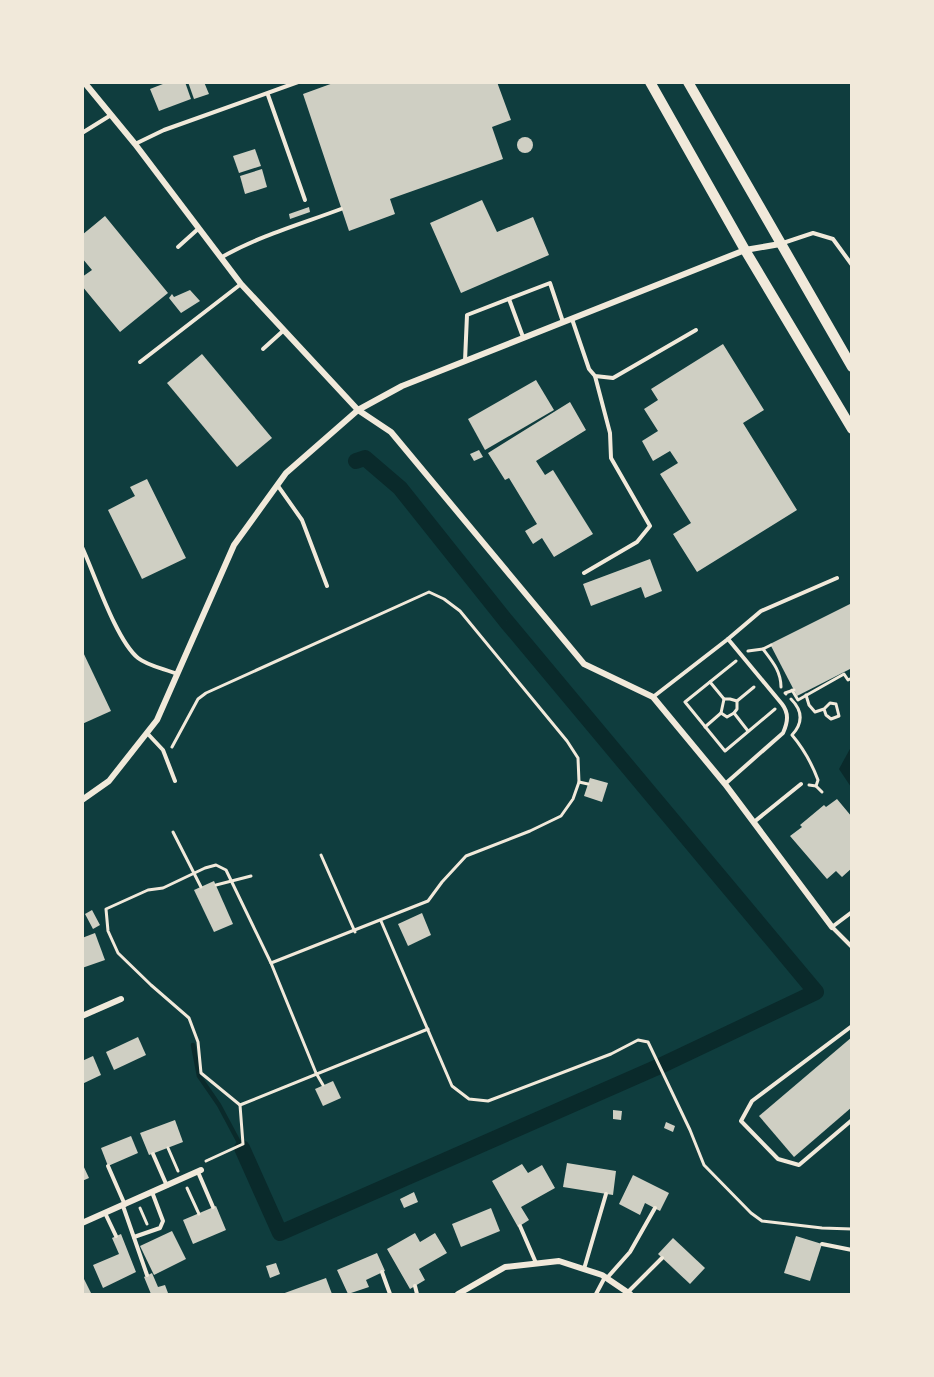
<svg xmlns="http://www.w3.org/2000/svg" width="934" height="1377" font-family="'PT Sans Narrow',sans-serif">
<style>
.water{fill:#0a2a2b}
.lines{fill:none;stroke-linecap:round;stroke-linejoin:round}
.stream{stroke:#0a2a2b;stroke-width:4.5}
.canal{stroke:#0a2a2b;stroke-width:16}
.building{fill:#cfcfc3}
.path{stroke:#f1e9da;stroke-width:3}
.service{stroke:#f1e9da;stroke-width:4}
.minor{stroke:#f1e9da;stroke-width:6}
.primary{stroke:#f1e9da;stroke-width:10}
</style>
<rect width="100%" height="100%" fill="#0f3d3e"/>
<!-- water -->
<polygon class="water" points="851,747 851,787 839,769"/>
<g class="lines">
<!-- stream -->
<polyline class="stream" points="193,1045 199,1076 219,1105 242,1148"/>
<!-- canal -->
<polyline class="canal" points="242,1148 280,1233 660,1066 816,992 506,621 400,488 365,458 356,461"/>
</g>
<!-- building -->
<g class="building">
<polygon points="168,82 185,82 191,99 159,111 150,89"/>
<polygon points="188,82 204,82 209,94 194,99"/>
<polygon points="336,82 497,82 511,120 492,127 503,159 390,199 395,214 349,231 303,94"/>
<circle cx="525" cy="145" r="8"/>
<polygon points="255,149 261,166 239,173 233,156"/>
<polygon points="262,169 267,187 245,194 240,176"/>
<polygon points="482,200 497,232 533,217 549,255 461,293 430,223"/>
<polygon points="309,207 310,212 290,219 289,214"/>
<polygon points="105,216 168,293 120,332 82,286 82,277 92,270 82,258 82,235"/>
<polygon points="190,290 200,301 181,313 169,298 172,294 174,297"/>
<polygon points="723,344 764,410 743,423 797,510 697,572 673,534 691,523 660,474 678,463 670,451 653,461 642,441 658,431 644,409 658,400 651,389"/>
<polygon points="202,354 272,438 237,467 167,383"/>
<polygon points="536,380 554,410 485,450 468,419"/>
<polygon points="570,402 586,430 536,461 545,475 553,470 593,534 554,557 542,538 533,544 525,531 537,524 509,478 505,480 488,453"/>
<polygon points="479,450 483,457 474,461 470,454"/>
<polygon points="147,479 186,558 142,579 108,510 135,496 130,487"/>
<polygon points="650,559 662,591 645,598 641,587 591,606 583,584"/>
<polygon points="852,603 852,668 797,696 770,644"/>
<polygon points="82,650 111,711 82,724"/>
<polygon points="590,778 608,783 602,802 584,796"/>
<polygon points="837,799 852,817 852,868 842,877 836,871 827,879 790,836 802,827 800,825 824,805 826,807"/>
<polygon points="214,881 233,924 214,932 194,890"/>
<polygon points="92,910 100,925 93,929 85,914"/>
<polygon points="422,913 431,935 408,946 398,924"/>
<polygon points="95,933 105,960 82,968 82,938"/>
<polygon points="138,1037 146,1055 114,1070 106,1052"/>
<polygon points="852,1037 852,1107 794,1157 759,1116"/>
<polygon points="93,1056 101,1075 82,1084 82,1061"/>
<polygon points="333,1081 341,1098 323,1106 315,1089"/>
<polygon points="613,1110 622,1111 621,1120 613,1119"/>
<polygon points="175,1120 183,1142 149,1155 140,1133"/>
<polygon points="666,1122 675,1126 673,1132 664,1128"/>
<polygon points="131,1136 138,1153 108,1166 101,1148"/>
<polygon points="82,1163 89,1178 82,1181"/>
<polygon points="567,1163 616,1171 613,1195 563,1187"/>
<polygon points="522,1164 528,1173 542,1165 555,1188 521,1207 529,1220 518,1227 492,1181"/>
<polygon points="633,1175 669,1193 660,1211 645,1203 640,1215 619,1204"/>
<polygon points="414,1192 418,1202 404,1208 400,1199"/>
<polygon points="216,1206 226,1230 193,1244 183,1220"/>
<polygon points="491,1208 500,1231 461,1247 452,1224"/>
<polygon points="172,1231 186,1259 154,1275 140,1246"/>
<polygon points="415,1233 420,1242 435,1233 447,1253 419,1269 425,1280 410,1289 387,1249"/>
<polygon points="121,1234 136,1272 103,1288 93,1265 119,1254 112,1238"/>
<polygon points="796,1236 822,1244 810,1281 784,1273"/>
<polygon points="673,1238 705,1268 690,1284 658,1254"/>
<polygon points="377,1253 385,1271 366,1280 369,1287 348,1294 337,1270"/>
<polygon points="276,1263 280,1274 270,1278 266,1266"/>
<polygon points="152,1273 158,1287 165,1285 168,1293 151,1294 144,1277"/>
<polygon points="82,1275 91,1293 87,1294 82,1294"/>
<polygon points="326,1278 332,1294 282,1294"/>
</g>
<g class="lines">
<!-- path -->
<g class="path">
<path d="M 771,645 L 763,649 C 772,661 781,671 781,687"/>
<polyline points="748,651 763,649"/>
<polyline points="736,661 685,702 725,751 775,709"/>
<polyline points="710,682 724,699 730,699 737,701"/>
<polyline points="792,690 798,700 844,674 848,680 852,678"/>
<polyline points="786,694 785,693 794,690"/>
<polyline points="806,695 809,705 815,712 824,709 826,715 831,719 839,716 836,704 830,703 824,709"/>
<path d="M 791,699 C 803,711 803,723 792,735 C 803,748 812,764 818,780 L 816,786"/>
<polyline points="721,713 724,699"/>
<polyline points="734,713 737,709 737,701 754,687"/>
<polyline points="705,727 721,713 727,717 734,713 748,731"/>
<polyline points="172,747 198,699 206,693 429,592 444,599 460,611 567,741 578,758 579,782 573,799 561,816 530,831 466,856 442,882 428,901 271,963"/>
<polyline points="579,782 588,784"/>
<polyline points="809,785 816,786 822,792"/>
<polyline points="173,832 201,887"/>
<polyline points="321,855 355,932"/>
<polyline points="216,885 251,876"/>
<polyline points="381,921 452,1086 469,1099 488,1101 611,1054 638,1040 648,1042 690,1130 704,1165 751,1213 762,1221 822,1228 852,1229"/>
<polyline points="323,1085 316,1073 271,963 226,870 216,865 205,868 163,888 148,890 106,909 108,931 118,953 151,985 189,1018 198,1042 201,1073 240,1105 428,1029"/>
<polyline points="168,1148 178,1171"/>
<polyline points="206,1161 243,1144 240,1105"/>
<polyline points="187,1188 199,1214"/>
<polyline points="140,1208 147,1224"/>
</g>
<!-- service -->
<g class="service">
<polyline points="268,95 305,200"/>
<polyline points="82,133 111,115"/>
<polyline points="135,144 164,130 298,82"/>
<polyline points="783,243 813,233 833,239 852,265"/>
<polyline points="178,247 198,229"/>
<path d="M 222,257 C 259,236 301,224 341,209"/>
<polyline points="509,299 523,337"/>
<polyline points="572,319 589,369 595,376 613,378 696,330"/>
<polyline points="263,349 284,330"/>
<polyline points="465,361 467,315 550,283 563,322"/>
<polyline points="140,362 241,284"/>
<polyline points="278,486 302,520 327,586"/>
<path d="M 82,547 C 95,575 116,640 138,658 C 148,666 165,669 177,674"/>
<polyline points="584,573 637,542 650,526 611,458 610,433 595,376"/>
<polyline points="728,639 761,611 837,578"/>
<path d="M 653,697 L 728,639 L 782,704 C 789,713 788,722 783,733 L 725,784"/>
<polyline points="147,733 163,750 175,781"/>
<polyline points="754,822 801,784"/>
<polyline points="852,912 832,927 852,947"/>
<polyline points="852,1026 752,1101 741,1121 778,1159 799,1165 852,1120"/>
<polyline points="153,1154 167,1186"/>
<polyline points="108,1166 125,1205"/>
<polyline points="198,1172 213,1207"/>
<polyline points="123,1206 147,1275"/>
<polyline points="105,1213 116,1236"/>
<polyline points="520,1226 536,1263"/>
<polyline points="134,1237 160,1228 163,1221 152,1192"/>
<polyline points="822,1244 852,1250"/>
<polyline points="584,1269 606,1194"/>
<polyline points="382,1272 390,1294"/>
<polyline points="607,1278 630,1252 655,1208"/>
<polyline points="415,1286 417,1294"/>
<polyline points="628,1292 662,1258"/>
<polyline points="596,1294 605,1277"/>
</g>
<!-- minor -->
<g class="minor">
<polyline points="84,82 135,144 241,284 358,410 391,432 584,664 653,697 725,784 832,927"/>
<polyline points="82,800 109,781 157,720 234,545 286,473 358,410 402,386 745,250 780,244"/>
<polyline points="82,1016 121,999"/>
<polyline points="82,1223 201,1170"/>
<polyline points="458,1294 505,1267 559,1261 602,1275 630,1294"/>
</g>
<!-- primary -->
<g class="primary">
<polyline points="650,82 745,250 852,429"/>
<polyline points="688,82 852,367"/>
</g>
</g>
<!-- border -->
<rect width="934" height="1377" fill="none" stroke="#f1e9da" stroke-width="168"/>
</svg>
